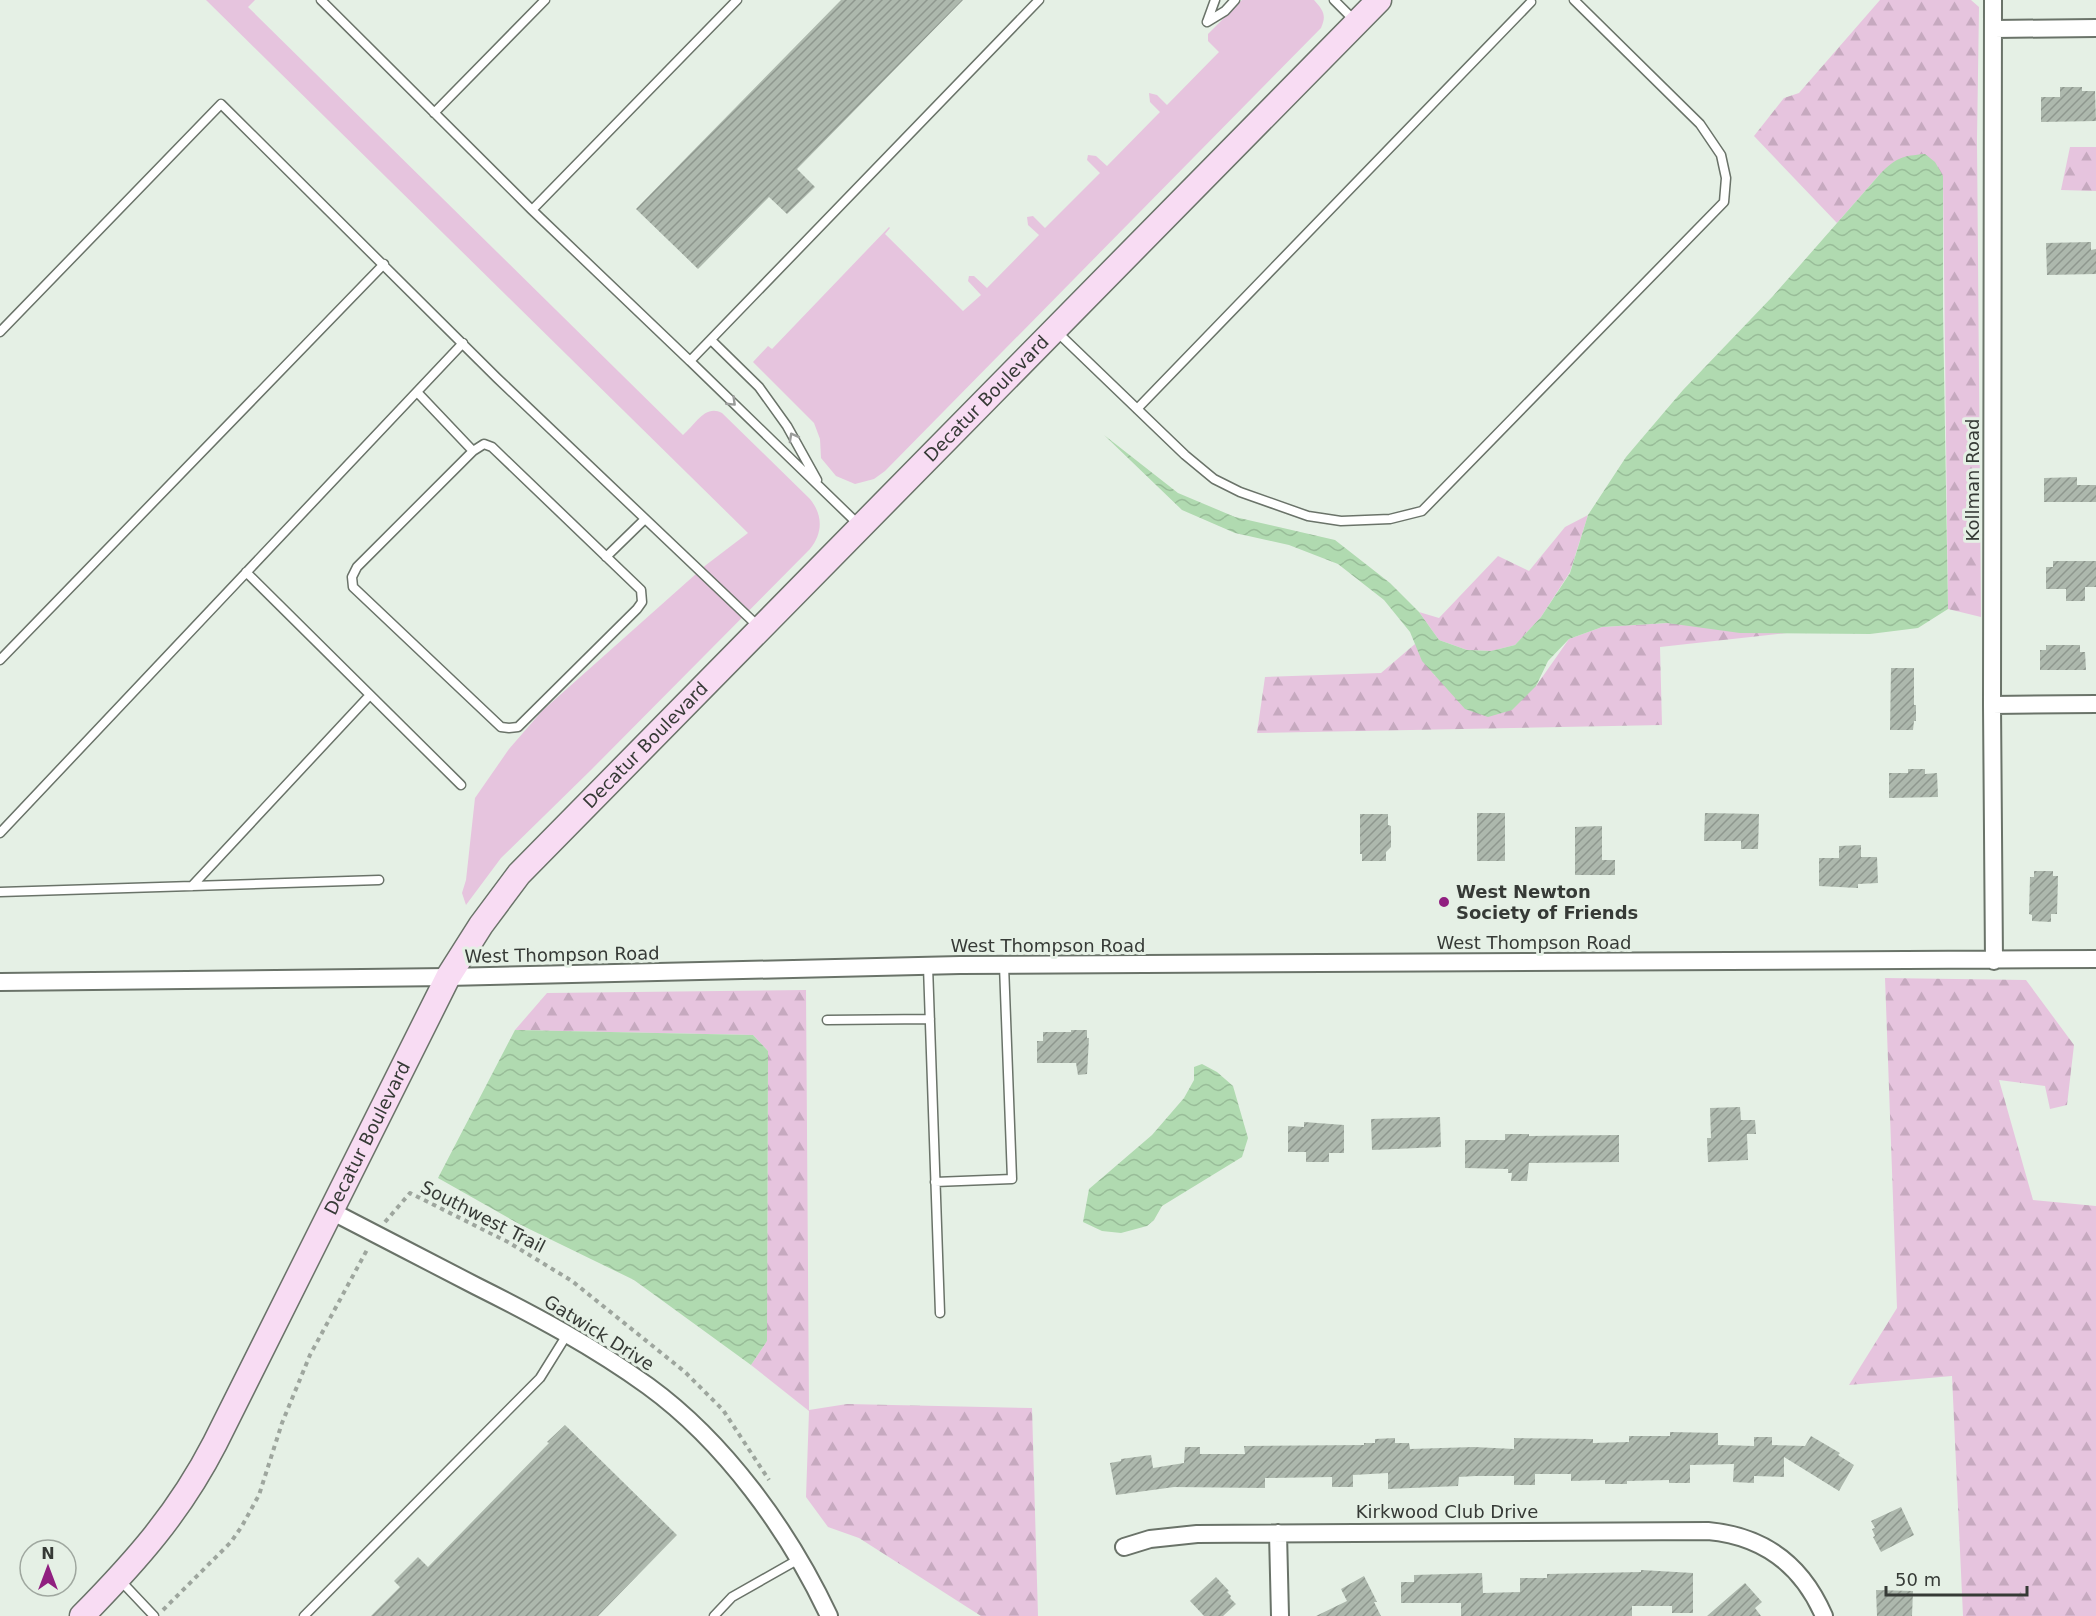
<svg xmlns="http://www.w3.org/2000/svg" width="2096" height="1616" font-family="'DejaVu Sans',sans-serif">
<defs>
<pattern id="forest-firs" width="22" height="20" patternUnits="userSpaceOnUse" patternTransform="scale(1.5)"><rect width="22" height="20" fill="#e6c4de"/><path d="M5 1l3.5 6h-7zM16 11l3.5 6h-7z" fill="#c6a9bf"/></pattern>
<pattern id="water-waves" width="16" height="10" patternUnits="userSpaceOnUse" patternTransform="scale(1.5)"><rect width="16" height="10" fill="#b0dab0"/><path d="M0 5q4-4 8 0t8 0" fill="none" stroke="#98bc98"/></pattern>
<pattern id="building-hatch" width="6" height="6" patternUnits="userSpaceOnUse" patternTransform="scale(1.5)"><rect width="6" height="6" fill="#adb8ad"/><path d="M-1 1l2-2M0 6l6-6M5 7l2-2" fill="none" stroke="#8e978e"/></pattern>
</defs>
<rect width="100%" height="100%" fill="#e5f0e5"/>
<path fill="#e6c4de" d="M206,0H255L248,7L683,435C695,425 705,404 722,413L810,499C823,515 823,533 810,549L591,770L501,858L466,905L462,893L466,880L475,798L509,749L542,711L706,565L748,533Z
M1242,0H1314C1323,10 1327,15 1321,28L885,471L874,479L855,484L836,476L821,458L820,439L814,423L753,362L768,346L772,349L889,227L890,228L885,234L963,311L981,295L968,281L969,276H974L987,288L1039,235L1028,225L1027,217L1033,216L1045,228L1100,173L1087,160L1088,155L1096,156L1107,166L1160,112L1150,102L1149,93L1157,95L1167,105L1219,52L1208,41V34Z"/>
<path fill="url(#forest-firs)" d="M1880,0H1971L1979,7L1977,140L1981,617L1948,609L1943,176L1880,174L1837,223L1754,136L1784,98L1799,93Z
M2070,147H2096V191L2061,190Z
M1588,515L1570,572L1541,617L1515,645L1491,651L1467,650L1439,640L1419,612L1439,618L1498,556L1529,571L1565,527Z
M1667,623L1787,633L1660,647L1662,725L1257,733L1265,677L1381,673L1415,644L1435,676L1536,686L1569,639L1602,627Z
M1885,978L2026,980L2074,1045L2067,1105L2050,1109L2045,1086L1999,1080L2033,1200L2096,1206V1616H1963L1952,1376L1849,1385L1897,1308Z
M806,990L809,1410L847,1404L1032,1408L1038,1616H981L859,1538L828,1527L806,1497L809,1411L751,1365L767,1341L768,1051L753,1035L515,1030L547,993Z"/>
<path fill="url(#water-waves)" d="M1925,154L1935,162L1943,176V311L1948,609L1918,628L1870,634L1740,633L1667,623L1602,627L1569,639L1548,661L1536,686L1512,710L1488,717L1465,709L1422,661L1410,632L1384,600L1338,564L1289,545L1235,533L1182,510L1104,435L1178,493L1235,517L1335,540L1390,583L1419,612L1439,640L1467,650L1491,651L1515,645L1541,617L1570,573L1588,515L1626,457L1683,390L1773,296L1880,174C1897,157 1902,156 1925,154Z
M515,1030L753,1035L768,1051L767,1341L751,1365L634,1280L521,1225L438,1178Z
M1202,1064L1217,1072L1233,1086L1248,1138L1242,1157L1162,1206L1154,1220L1147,1226L1121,1233L1102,1231L1083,1222L1089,1189L1152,1135L1184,1098L1194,1080V1067Z"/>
<path fill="url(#building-hatch)" d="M841,0H963L797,169L815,187L787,214L769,197L698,269L636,209Z
M2060,87H2082V91H2095L2096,121L2041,122V97H2060Z
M2091,242V250L2096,249V274L2047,275L2046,243Z
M2077,477V485H2096V502H2044V478Z
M2053,561H2096V587H2085V601H2066V589H2046V567H2053Z
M2046,645H2080V652H2085L2086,670H2040V650H2046Z
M1891,668H1914V705H1916V721H1914L1913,730H1890Z
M1908,769H1925V774L1937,773L1938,797L1889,798V773H1908Z
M1477,813H1505V861H1477Z
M1705,813L1759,814L1758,849H1741V841H1704Z
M1360,814H1388V825L1391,826V847L1386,852V861H1362V854H1360Z
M1602,826V860H1615V875H1575V827Z
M1861,845V857H1877L1878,883L1858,884V888L1819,886V858H1839V846Z
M2034,871H2053V876H2058L2057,914H2051V922L2032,921V915L2029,914L2030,877H2034Z
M1071,1030H1087V1038H1089L1087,1074L1078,1075L1076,1063H1037V1041H1043V1032H1071Z
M1740,1107L1741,1120H1755L1756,1134H1747L1748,1160L1708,1162L1707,1138H1711L1710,1108Z
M1440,1117L1441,1147L1372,1150L1371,1119Z
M1304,1122L1344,1125V1153H1329V1162H1306V1152H1288V1126L1304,1127Z
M1505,1134H1529V1136L1619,1135V1162L1529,1163L1527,1181H1511L1512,1173H1508V1169L1465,1168V1140H1505Z
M565,1425L677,1535L598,1616H371L400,1587L394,1581L418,1557L428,1567L549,1443L547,1442Z
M1670,1432L1718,1433V1445L1754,1446V1437H1772V1445L1805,1446L1811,1436L1840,1453L1838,1455L1854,1465L1839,1491L1784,1457V1477L1754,1476V1483L1733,1482L1734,1464L1690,1465V1483H1669V1480L1627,1481V1484H1605V1480L1571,1481V1474H1535V1485H1514V1476H1475L1459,1477L1458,1486L1388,1489V1473L1353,1475V1487H1332V1477L1265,1478V1488L1174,1487L1116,1495L1110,1463L1121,1461V1459L1151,1455L1153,1468L1184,1463L1185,1447H1200V1454H1245L1244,1446L1364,1445V1443H1375V1439L1395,1438V1443H1409L1410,1449L1474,1447L1514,1449V1438L1593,1439V1443L1629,1442V1436H1670Z
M1901,1507L1914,1535L1881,1552L1873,1537L1875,1536L1872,1529L1875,1528L1871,1521Z
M1641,1570L1693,1573V1613H1672V1606H1632V1616H1461V1603H1401V1582H1414V1575L1482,1573L1483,1593L1520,1592V1578H1547V1574L1641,1572Z
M1364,1576L1377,1602H1374L1381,1616H1316L1347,1601L1341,1589Z
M1216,1577L1229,1591L1227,1592L1231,1596L1230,1598L1236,1604L1223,1616H1204L1190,1601Z
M1745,1583L1762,1602L1755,1608L1761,1616H1707Z
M1876,1590L1913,1591L1912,1616H1877Z"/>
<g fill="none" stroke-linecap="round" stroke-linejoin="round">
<defs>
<path id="lane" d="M321,0L532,210L690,361L1039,0
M1334,0L1356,22
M1207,22L1225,11L1235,0
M1207,22L1215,0
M434,113L545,0
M532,210L737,0
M1055,330L1185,455L1214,479L1240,492L1308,516L1341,521L1390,519L1422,511L1724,202L1726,178L1721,155L1700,124L1574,0
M0,332L221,104L497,378L760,628
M711,340L759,387L787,426L817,480
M690,361L858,524
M417,392L473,451
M1137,409L1531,2
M484,444L492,447L641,590L642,602L637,609L518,727L509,728L501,727L353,587L352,577L357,567L473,451Z
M606,557L645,519
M246,572L461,785
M0,660L384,264
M0,833L463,343
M192,886L370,695
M0,892L379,880
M928,966L940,1313
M827,1020L930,1019
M935,1182L1012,1179L1004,965
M119,1579L154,1616
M304,1616L540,1378L568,1333
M714,1616L732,1597L799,1559"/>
<path id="street" d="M1993,0L1992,705L1994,961
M1994,29L2096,28
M1992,705L2096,704
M0,982L448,977L960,965L2096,959
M331,1211C379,1236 428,1261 476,1286C536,1316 594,1347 648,1386C725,1442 789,1531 829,1616
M1278,1533L1280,1616
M1124,1547L1150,1539L1197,1534L1708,1531C1764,1536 1802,1565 1824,1616"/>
<g id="secondary">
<path id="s1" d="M82,1616C136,1561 179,1513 215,1443L448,977L481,925L519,874L1379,0"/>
</g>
</defs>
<use href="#lane" stroke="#6a7369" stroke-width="11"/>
<use href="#street" stroke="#6a7369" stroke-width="20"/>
<use href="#secondary" stroke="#6a7369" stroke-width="27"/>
<path stroke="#9ea69e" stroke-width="4" stroke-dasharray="4.5 4.5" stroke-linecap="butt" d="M385,1222L410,1193L508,1242L572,1281L685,1372L723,1410L769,1480
M163,1610L231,1542L242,1526L259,1495L282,1423L310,1355L368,1248"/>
<use href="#lane" stroke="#fff" stroke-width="8"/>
<use href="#street" stroke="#fff" stroke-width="16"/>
<use href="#secondary" stroke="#f8dcf3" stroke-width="24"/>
</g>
<defs><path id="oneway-chevron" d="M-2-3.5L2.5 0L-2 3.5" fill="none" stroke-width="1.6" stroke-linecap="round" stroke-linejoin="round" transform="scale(1.5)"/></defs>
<g stroke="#9a9c9a">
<use href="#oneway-chevron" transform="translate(732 402) rotate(44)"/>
<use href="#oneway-chevron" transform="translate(793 437) rotate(-119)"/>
</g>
<circle fill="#901f80" stroke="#e5f0e5" stroke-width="2" cx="1444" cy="902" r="6"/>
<g text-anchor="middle" stroke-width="6" stroke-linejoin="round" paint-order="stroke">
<g font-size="18" fill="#363a36" stroke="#e5f0e5">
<text dy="6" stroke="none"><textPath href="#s1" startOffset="1532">Decatur Boulevard</textPath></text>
<text transform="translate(1973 480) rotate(-90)" y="6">Kollman Road</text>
<text dy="6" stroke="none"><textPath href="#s1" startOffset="1046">Decatur Boulevard</textPath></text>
<text x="1534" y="949">West Thompson Road</text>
<text x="1048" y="952">West Thompson Road</text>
<text transform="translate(562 955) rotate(-1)" y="6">West Thompson Road</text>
<text dy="6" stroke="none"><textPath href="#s1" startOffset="560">Decatur Boulevard</textPath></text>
<text transform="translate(483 1217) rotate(27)" y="6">Southwest Trail</text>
<text transform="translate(599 1333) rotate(32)" y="6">Gatwick Drive</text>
<text x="1447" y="1518">Kirkwood Club Drive</text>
</g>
<g font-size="18" font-weight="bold" fill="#363a36" stroke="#e5f0e5" text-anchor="start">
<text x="1456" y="898">West Newton<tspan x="1456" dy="21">Society of Friends</tspan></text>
</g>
</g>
<g transform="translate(48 1568)"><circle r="28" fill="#e5f0e5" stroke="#9fa79f" stroke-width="1.5"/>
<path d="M0-4.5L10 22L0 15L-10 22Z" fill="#901f80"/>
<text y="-9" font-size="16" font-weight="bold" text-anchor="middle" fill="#363a36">N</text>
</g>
<path d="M1886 1586v9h141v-9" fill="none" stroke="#363a36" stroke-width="3"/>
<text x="1895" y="1586" font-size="18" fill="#363a36" stroke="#e5f0e5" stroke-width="4.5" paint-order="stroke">50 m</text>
</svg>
